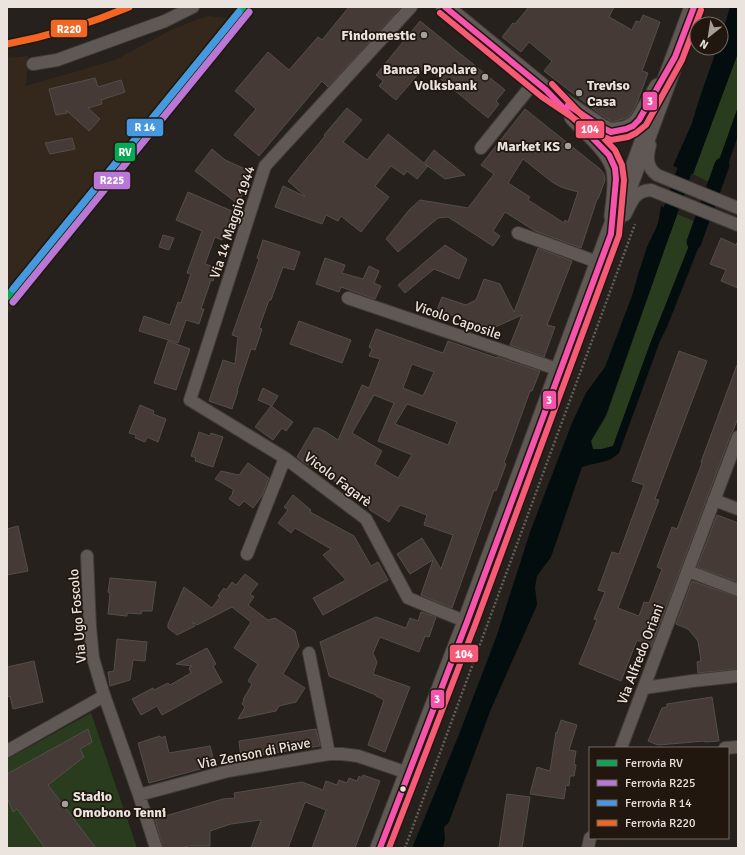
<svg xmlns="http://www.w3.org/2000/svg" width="745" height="855" font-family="Signika,sans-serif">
<rect width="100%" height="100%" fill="#26211c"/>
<path fill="#34271b" d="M208,16L245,20L121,172L7,315V58L28,56L27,77L25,86L115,60L171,30L193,21Z"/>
<path fill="#293c1e" d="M738,53V107L711,183L693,174Z
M677,214L698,223L650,344L613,446L602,449H592L591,441L606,417Z
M91,713L137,848H7V759Z"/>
<path fill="#030d0e" d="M730,7H738V53L693,174L673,166L692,123L698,103L717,48H721V38Z
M738,107V136L720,187L711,183Z
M661,206L677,214L606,415L591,441L593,449H602L613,446L650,344L698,223L707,226L667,327L660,341L619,453C608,464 595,462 582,467L551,557L537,576L535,587L537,605L491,709L449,822L444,827L445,839L443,848H412L458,737L497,635L530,532L572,423L586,393L605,367L632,296L638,275L647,247L658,224Z"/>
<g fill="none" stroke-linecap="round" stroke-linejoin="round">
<path stroke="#030d0e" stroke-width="15" d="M664,229L691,152
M694,242L722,165"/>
</g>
<path fill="#453a36" stroke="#534e4b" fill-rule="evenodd" d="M349,7H401L328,87L322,81L259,156L234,135L256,109L235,91L268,52L289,70L318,37L322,40Z
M529,7H614L609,17L632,30L636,21L640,22L643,15L660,22L642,71L648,73L637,103L631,114L627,118L612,122L606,118L596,111L544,71L552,61L529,42L521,52L502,37L513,23L515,24Z
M420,21L505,90L496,101L499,104L488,118L425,66L396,100L379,86L383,81L376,75Z
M95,78L98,87L121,80L125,92L101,100L102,104L88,108L100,119L89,131L66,110L67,113L56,115L49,89Z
M347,108L362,120L343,142L367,160L388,134L424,163L434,150L465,175L445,179L425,164L428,166L417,179L407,171L404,175L391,166L375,186L389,197L361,232L341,216L338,221L326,215L322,224L275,207L283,186L304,196H305L288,181L325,136L324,135Z
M525,109L600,169L604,174L605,179L604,183L598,199H597L581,248L535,231L505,212L493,231L500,236L493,246L448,217L438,218L398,252L386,239L409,210L420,200L468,208L494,174L481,165ZM523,159L552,182L561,187L578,192L568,222L565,220L564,223L528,200L530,197L508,183Z
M72,138L75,149L50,154L45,143Z
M212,149L225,160L252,172L238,204L195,171Z
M188,192L234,212L222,240L215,237L205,264L217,268L213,281L211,280L201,309H204L199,324L186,320L178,343L139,331L144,316L170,325L178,302L181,303L191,274L187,273L202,231L176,220Z
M163,235L174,238L169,250L159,247Z
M721,238L736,245L738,241V288L721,281L726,270L710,264Z
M263,240L300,252L294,270L283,267L271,300H269L259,328L262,329L255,350L251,349L237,391H238L232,409L209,401L223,360L235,364L238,337L232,335L259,259L257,258Z
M445,245L467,259L459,279L434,269L405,293L398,285Z
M538,248L572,261L547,325L555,327L544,357L510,345L522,315L491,329L437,310L442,297L466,305L476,300L484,279L500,284L514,312Z
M325,258L345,265L342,273L363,279L369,266L379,271L374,283L381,286L375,299L341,287L339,292L316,284Z
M299,321L351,340L342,363L290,344Z
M376,329L443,353L448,341L497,358V357L540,371L532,391H530L504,463L506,464L496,491L494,490L452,608L421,595L433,560L410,574L397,554L422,538L441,569L453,535L424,525L427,515L400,505L389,522L370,510L368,506L370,502L334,481L335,479L306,464L297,457L314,428H318L326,432L338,440L362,385L369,388L380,359L369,356L372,349L369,347ZM412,364L434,372L423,396L403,388ZM374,395L394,403L378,441L412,455L398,478L375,464L382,451L352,433ZM407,404L457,422L448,445L395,424Z
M168,341L190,349L176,390L154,383Z
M679,351L707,361L655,499L659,500L618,608L639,616L644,602L649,603L662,569L657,567L672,527L677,529L702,463L701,462L737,365L738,366V418L733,431L731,434L652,645L651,647L637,640L621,681L579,664L597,620L594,619L605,592L598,590L612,552L619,554L644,485L632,481Z
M263,388L278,396L272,406L258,400Z
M140,405L154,411L153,414L166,419L158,442L147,437L145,442L135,438L136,435L129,433Z
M271,406L293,422L286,431L282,428L273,440L255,427Z
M199,432L210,436L211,433L223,437L213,467L195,461L196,458L191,456Z
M248,463L269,478L262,496L253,508L244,501L239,506L229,499L233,493L232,492L234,490L215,479L221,471L239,475Z
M293,495L311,510L310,512L354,536L371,566L378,562L388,580L323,615L313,598L346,580L323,555L331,549L295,528L291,533L278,523L288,510L284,507Z
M717,515L738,523V582L697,567Z
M18,526L28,571L7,575V529Z
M245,574L258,584L250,594L254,597L248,605L268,620L275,618L295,631L299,646L283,674L305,688L296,702L279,706L276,711L238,719L245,707L242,704L244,700H243L252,684L248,681L258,664L234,648L251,622L232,607L197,625L192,622L195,626L177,635L168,628V624L184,587L212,608L220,597L218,596L224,588L226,590L232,582L236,585Z
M110,578L156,582L152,611H142L141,614L127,613V616L108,614L110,593L108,592Z
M692,581L738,597V669L698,673L697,662L701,661L698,641L688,629L676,624Z
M421,612L436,617L429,637L425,636L419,652L380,637L373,653L377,662L373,674L410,687L385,752L368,745L384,700L376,696V695L329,676L320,642L376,617L406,628L410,618L418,621Z
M117,639L147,642L145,661L133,660L130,680L110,686L108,672L114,671Z
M207,648L216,664L213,666L222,682L162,715L157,706L141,715L132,699L153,688L154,690L168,683L170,685L191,673L189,668L192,666L176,664Z
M34,661L43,702L13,709L10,696L7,697V667Z
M712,697L719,741L705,742V741L658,745L648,741L662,708L667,707V704Z
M561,720L577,725L569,750L576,751L574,764L576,765L574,776H570L569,786L566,785L564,799L530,794L537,767L550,771L556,732L557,733Z
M88,729L92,742L80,749L84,757L48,785L96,848H45L17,809L13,812L7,797V774Z
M316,729L320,746L241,758L239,741Z
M160,736L161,738L165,736L169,753L210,746L215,765L149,783L138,743Z
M363,775L380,781L355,848H312L326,810L305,802L288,848H251L261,820L231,824L210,831V846H188L182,848H163L155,819L223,799L235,798L234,793L302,782L323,790L326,781L337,785L339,780L347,783L349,778L357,781L359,776L362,778Z
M507,794L530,797L522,848H499Z"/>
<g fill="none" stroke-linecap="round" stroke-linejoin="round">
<defs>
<path id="street" d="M411,7L265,166L190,400L285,458L366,519L408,598L467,622
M33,64L57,60L165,21L193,7
M650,145C647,156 646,167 657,175L738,208
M481,148L535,81
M625,215C632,202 634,191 651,190L738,225
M518,233L600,263
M348,298L560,370
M714,500L738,509
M247,554L285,458
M87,556L90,627L93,658L103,692L139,795L156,848
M688,571L738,590
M309,653L329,754
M644,688L692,681L738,676
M621,748L738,437
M725,748L738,747
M7,751L104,696
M139,795L228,771L329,754H342L358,756L408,773
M588,848L590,838"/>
<path id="secondary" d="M445,7L546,90L601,127L611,132L626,129L633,126L639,120L658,87
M573,117C586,131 609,150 614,167C619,181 614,203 613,217"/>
<path id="primary" d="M380,848L467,622L694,7"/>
</defs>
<use href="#street" stroke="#413c38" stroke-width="14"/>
<use href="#secondary" stroke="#413c38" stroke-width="19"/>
<use href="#primary" stroke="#413c38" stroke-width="21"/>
<path stroke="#645e5c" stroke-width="2.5" stroke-dasharray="2 2" stroke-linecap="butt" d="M405,848L635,224"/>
<use href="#street" stroke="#5f5855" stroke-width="12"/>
<use href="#secondary" stroke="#625957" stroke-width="17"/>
<use href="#primary" stroke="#605854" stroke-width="19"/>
<defs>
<path id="bus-1" d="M568,105L601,127L611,132L626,129L633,126L639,120L675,57L694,7
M380,848L467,622L611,234L616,179L615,168L609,155L546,90L445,7"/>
<path id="bus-2" d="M440,13L542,97L597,134L611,140L628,137L636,133L646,125L682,60L701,10
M389,848L475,625L619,235L624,180L622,165L615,150L552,84"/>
</defs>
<use href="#bus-1" stroke="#21170f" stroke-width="9"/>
<use href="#bus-2" stroke="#21170f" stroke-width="9"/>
<use href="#bus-1" stroke="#f653ac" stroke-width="6"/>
<use href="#bus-2" stroke="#f75a77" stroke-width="6"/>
<defs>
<path id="rail-1" d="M7,297L243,7"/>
<path id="rail-2" d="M13,302L249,12"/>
<path id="rail-3" d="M13,289L239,12"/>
<path id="rail-4" d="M7,44C49,36 89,24 129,7"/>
</defs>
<use href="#rail-1" stroke="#21170f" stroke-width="10"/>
<use href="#rail-2" stroke="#21170f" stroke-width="10"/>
<use href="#rail-3" stroke="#21170f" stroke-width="10"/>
<use href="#rail-4" stroke="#21170f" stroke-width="10"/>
<use href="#rail-1" stroke="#06aa56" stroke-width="7"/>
<use href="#rail-2" stroke="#ba77d6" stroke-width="7"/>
<use href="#rail-3" stroke="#4699e1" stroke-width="7"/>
<use href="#rail-4" stroke="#f26522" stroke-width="7"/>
</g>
<g fill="#a59f9a" stroke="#21170f" stroke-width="1.5">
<circle cx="424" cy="35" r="4"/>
<circle cx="485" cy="77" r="4"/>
<circle cx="579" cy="93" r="4"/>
<circle cx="568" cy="146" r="4"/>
<circle cx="65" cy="804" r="4"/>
</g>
<circle fill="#eae3de" stroke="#21170f" stroke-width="1.5" cx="403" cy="789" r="3.5"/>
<g text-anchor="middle" stroke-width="3.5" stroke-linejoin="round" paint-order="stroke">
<g font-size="14" font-weight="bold" fill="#eae3de" stroke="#21170f" text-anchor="end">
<text x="416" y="40">Findomestic</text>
<text x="477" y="74">Banca Popolare<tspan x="477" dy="16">Volksbank</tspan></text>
<text x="587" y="90" text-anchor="start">Treviso<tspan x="587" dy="16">Casa</tspan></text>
<text x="560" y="151">Market KS</text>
<text x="73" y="801" text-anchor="start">Stadio<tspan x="73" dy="16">Omobono Tenni</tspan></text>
</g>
<g font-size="14" fill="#eae3de" stroke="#21170f">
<text transform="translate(232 222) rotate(-72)" y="5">Via 14 Maggio 1944</text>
<text transform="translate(458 320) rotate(19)" y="5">Vicolo Caposile</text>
<text transform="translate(338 479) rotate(37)" y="5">Vicolo Fagarè</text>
<text transform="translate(77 616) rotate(-95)" y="5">Via Ugo Foscolo</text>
<text transform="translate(640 654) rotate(-69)" y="5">Via Alfredo Oriani</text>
<text transform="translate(254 753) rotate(-11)" y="5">Via Zenson di Piave</text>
</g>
</g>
<g stroke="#21170f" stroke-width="1.5">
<rect x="50" y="19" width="38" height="19" rx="4" fill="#f26522"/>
<rect x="642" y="91" width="16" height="20" rx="4" fill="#f653ac"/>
<rect x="126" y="118" width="38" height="19" rx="4" fill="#4699e1"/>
<rect x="575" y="120" width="30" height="19" rx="4" fill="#f75a77"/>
<rect x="114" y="142" width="22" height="20" rx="4" fill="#06aa56"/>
<rect x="93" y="171" width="38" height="19" rx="4" fill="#ba77d6"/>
<rect x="542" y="390" width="15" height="20" rx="4" fill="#f653ac"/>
<rect x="449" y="644" width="30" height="19" rx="4" fill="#f75a77"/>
<rect x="430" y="689" width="15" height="20" rx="4" fill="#f653ac"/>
</g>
<g font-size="11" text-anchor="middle" font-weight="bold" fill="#fff">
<text x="69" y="33">R220</text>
<text x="650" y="105">3</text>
<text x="145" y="131">R 14</text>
<text x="590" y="133">104</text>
<text x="125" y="156">RV</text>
<text x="112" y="184">R225</text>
<text x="549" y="404">3</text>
<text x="464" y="658">104</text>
<text x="437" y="703">3</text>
</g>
<rect width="745" height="855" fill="none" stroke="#eae3de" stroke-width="16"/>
<rect x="589" y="747" width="140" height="92" fill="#21170f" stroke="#716962"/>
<rect x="597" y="760" width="20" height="6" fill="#06aa56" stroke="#716962"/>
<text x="625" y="767" font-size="12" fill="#eae3de">Ferrovia RV</text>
<rect x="597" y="780" width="20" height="6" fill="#ba77d6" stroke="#716962"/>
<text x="625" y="787" font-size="12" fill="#eae3de">Ferrovia R225</text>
<rect x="597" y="800" width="20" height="6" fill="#4699e1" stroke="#716962"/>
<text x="625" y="807" font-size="12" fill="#eae3de">Ferrovia R 14</text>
<rect x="597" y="820" width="20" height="6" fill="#f26522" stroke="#716962"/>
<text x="625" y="827" font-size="12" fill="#eae3de">Ferrovia R220</text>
<g transform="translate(709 36) rotate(210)"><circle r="19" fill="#21170f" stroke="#716962"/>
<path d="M0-3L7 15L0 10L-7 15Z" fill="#a59f9a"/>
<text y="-6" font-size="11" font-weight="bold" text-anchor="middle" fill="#eae3de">N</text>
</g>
</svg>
